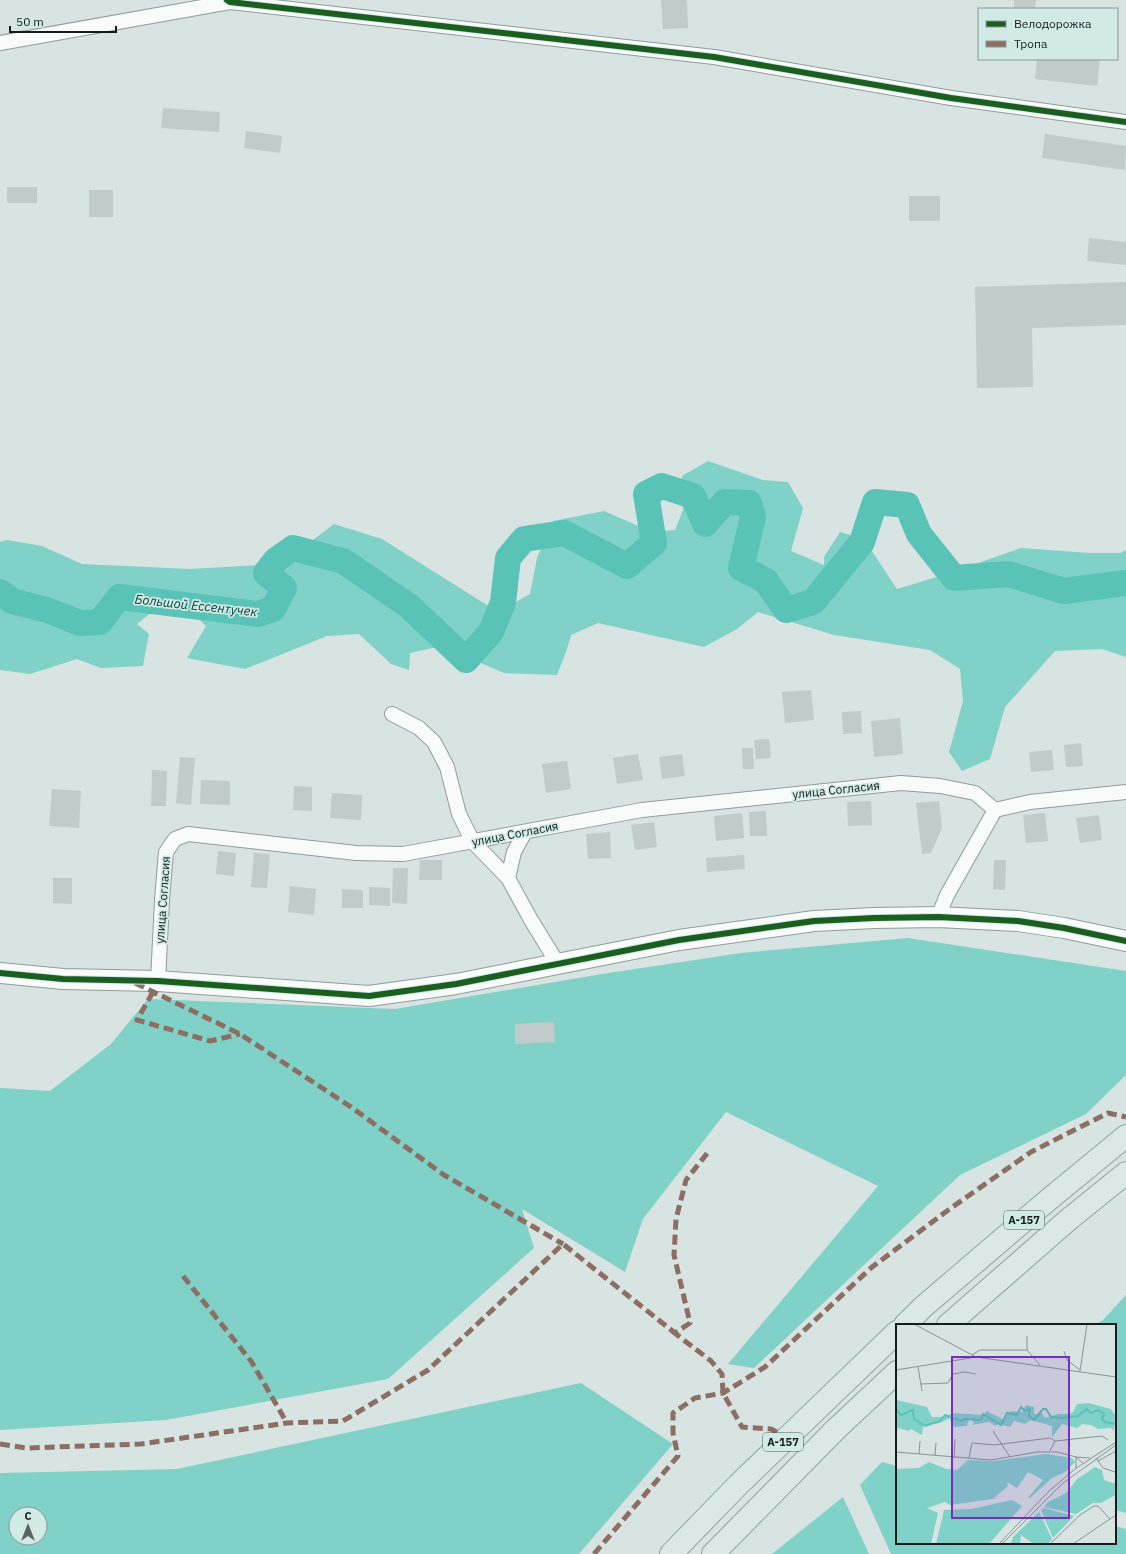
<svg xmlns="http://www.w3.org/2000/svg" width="1126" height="1554" font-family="'IBM Plex Sans',sans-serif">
<rect width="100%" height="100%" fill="#d7e4e2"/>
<path fill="#80d1c8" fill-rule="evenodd" d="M708,461L763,480L788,482L803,508L791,551L824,565V557L840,532L864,539L897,589L953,572L1021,548L1090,553H1120L1126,550V657L1102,649L1055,651L1005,707L990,759L962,771L949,752L963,701L960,669L930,650L834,635L758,612L737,629L704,647L598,623L571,635L566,652L557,675L504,673L442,646L410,653L409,670L391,664L359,634L327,636L245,669L187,658L206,626L191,611L163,603L137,624L149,634L143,666L101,668L77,659L30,674L0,670V542L7,540L42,546L82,564L190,569L295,563L305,546L334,524L382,539L498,612L530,594L537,558L553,521L604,511L652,532L675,530L683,510L682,476Z
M908,938L1126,971V1075L1086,1114L960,1175L754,1368L728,1364L878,1186L726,1112L643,1219L625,1272L522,1209L534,1248L388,1379L166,1420L0,1430V1088L50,1091L111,1044L148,999L395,1009L602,974L741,953Z
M1126,1295V1513L1115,1510V1325H1095L1103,1320Z
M581,1383L673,1444L579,1554H0V1473L177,1469ZM16,1514H40V1538H16Z
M882,1462L897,1466V1543H1115V1526L1126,1529V1554H891L860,1485Z
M843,1497L869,1554H772Z"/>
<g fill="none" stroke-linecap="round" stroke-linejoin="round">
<path stroke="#5ac3b8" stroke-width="26" d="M0,592L12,601L47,610L80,623L100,622L119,597L258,614L273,609L284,588L266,573L276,560L293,548L343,561L409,606L466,660L491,632L503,602L508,558L524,539L564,533L627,566L654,543L646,494L662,486L693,496L705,524L725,502L749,503L753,517L741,568L766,581L786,610L813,602L862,542L875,502L907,505L919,534L954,578L1008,574L1064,591L1126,583"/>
</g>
<path fill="#c1cbca" d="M661,0H687L688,28L663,29Z
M1014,0H1036L1035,9H1014Z
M1037,59H1100L1097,86L1035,79Z
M163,108L220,112L219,132L161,128Z
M246,131L282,136L280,153L244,148Z
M1045,134L1126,146L1125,170L1042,158Z
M7,187H37V203H7Z
M89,190H113V217H89Z
M909,196H940V221H909Z
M1089,238L1126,242V265L1087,261Z
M1126,282V325L1032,328L1033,387L977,388L975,287Z
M811,690L814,720L785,723L782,692Z
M861,711L862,733L843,734L842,712Z
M900,718L903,754L874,757L871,721Z
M769,739L771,758L756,759L754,740Z
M1081,743L1083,766L1066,767L1064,745Z
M742,748H753L754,769H743Z
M1052,750L1054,770L1031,772L1029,752Z
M638,754L643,780L617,784L613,758Z
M682,754L685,776L662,779L659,757Z
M180,757L195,758L191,805L176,803Z
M567,761L571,789L546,793L542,764Z
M152,770L167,771L166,806H151Z
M201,780L230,781V805L200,804Z
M294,786L312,787V811L293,810Z
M52,789L81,791L79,828L49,826Z
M332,793L362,795L361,820L330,818Z
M871,801L872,825L848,826L847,802Z
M939,801L942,828L931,853L922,854L916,803Z
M766,811L767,836H750L749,812Z
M742,813L744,838L716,841L714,816Z
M1045,813L1048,841L1026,843L1023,815Z
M1099,815L1102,840L1080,843L1076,818Z
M654,822L657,847L635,850L631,825Z
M610,832L611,858L588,859L586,834Z
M218,851L236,853L234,876L216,874Z
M254,853L270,854L267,888L251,887Z
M744,855L745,869L707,872L706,858Z
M420,860H442V880H419Z
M994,860H1006L1005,890L993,889Z
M393,868H408L407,904L392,903Z
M53,878H72V904L53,903Z
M290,886L316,889L314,915L288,912Z
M369,887L390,888V906L369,905Z
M342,889L363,890V908H342Z
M554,1022L555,1042L515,1044V1024Z"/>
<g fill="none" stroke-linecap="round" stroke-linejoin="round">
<defs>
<path id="street" d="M227,0L230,2L714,57L951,98L1126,122
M0,43L230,2
M392,714L419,728L434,742L447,767L459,814L473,842L508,878L531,920L558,964
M995,810L1030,802L1126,792
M508,878L514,852L525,832
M158,981L162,900L166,852L175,839L188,834L356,853L403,854L642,810L901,783L940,786L975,793L995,810L947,895L938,917"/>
<path id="secondary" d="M0,973L63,979L158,981L369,996L456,984L679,940L814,921L874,918L938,917L1018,921L1064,928L1126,941"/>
<path id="primary" d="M905,1325L923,1307L1047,1201L1126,1136
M948,1325L1068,1220L1126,1173
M671,1554L739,1484L897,1332
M713,1554L835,1430L897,1372"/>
</defs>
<use href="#street" stroke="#929b9a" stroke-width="16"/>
<use href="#secondary" stroke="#929b9a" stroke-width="22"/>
<use href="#primary" stroke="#89a6a2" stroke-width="24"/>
<use href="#street" stroke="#f9fbfb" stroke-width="14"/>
<use href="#secondary" stroke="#f9fbfb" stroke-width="20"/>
<use href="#primary" stroke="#dae8e6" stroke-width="22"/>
<path stroke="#8d6e63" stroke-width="5" stroke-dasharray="10 5" stroke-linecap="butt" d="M135,983L240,1034L351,1107L444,1175L563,1244
M153,992L137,1020L210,1041L240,1034
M183,1276L251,1361L287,1423
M672,1331L711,1361L722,1374L723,1393L742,1427L771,1429L787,1438
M0,1444L27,1448L141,1444L287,1423L343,1421L428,1370L563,1244L675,1333L690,1323L674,1255L676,1219L686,1180L709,1151
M594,1554L678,1456L673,1433V1413L695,1398L723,1393L765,1367L872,1267L951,1208L1031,1152L1108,1113L1126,1117"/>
<defs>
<path id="cycleway" d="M227,0L230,2L714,57L951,98L1126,122
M0,973L63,979L158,981L369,996L456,984L679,940L814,921L874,918L938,917L1018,921L1064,928L1126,941"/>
</defs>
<use href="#cycleway" stroke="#d1eae6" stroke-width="8"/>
<use href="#cycleway" stroke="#1b5e20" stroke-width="6"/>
</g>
<g text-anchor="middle" stroke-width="3.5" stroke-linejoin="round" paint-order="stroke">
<g fill="#d1eae6" stroke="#4d5a59" stroke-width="1">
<rect x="1004" y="1211" width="40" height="18" rx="3"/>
<rect x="763" y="1433" width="40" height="18" rx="3"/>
</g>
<g font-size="11" font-weight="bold" fill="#141d1c">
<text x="1024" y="1224">А-157</text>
<text x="783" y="1446">А-157</text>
</g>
<g font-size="12" fill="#141d1c" stroke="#d1eae6">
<text transform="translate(836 790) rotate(-6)" y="4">улица Согласия</text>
<text transform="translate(515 834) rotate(-11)" y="4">улица Согласия</text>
<text transform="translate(163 900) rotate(-86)" y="4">улица Согласия</text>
</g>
<g font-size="13" font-style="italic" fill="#05433d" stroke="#d1eae6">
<text transform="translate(196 605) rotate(6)" y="5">Большой Ессентучек</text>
</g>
</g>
<g transform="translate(896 1324)">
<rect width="220" height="220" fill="#d7e4e2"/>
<path d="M0,76L31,83L36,93H48L57,89L87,91L91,87L108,96L114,87L126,88L130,81L138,83V90L146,89L149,94L162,90H172L177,88L181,80L193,79L215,85L219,91L218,107L215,104L202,105L195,101L186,100L181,104L166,100L156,113V102L135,96L129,100L118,97L114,103L102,100L99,102L93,98L76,101L78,98L73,95L71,102L59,103L56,102L54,94L44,99L27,102L26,111L15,105L12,107L2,104L0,107ZM150,130L176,134L179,138L169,148L156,154L134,174H132L147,156L132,148L121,164L111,158L112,162L97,175L54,181L49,178L31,184L42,189L35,220H0V145L23,144L33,138L50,145L61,146L72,136L97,137ZM199,143L206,146L208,156L220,160L219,171L205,179H197L180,190L148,183L152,178L170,169L181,155ZM116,176L126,182L93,220H40L48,186L75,185ZM148,184L174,191L178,192L157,214L145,186ZM143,188L156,215L152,220H138L125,211L124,220H115L117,213Z" fill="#80d1c8"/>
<path fill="none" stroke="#5ac3b8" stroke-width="2" d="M0,85L5,91L17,86L18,95L29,102L44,97L49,91L65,97L69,95L85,96L87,90L105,101L111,89L121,91L125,83L129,87L134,85L133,92L138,96L147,85H150L155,93L166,94L182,92L191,85L194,89L202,86L208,90L206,95L209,98L220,100"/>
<path fill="none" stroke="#899493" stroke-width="1" d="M18,0L80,33L220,53M131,12V26L144,41M168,27L171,36L184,46M76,31L84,26H131M22,43L26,67M0,46L80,33M184,47L191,0M25,60L52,59L57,50L68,48L80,50M97,107L114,133M159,117L206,112L212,116M0,128L95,136L141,128H162L180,133L188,140M23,130L24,117M39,131L40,119M58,134L59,115M73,134L76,119L98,121L154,114L159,117L154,127M200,134L207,144L219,148L220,145M202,137L220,127M180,144V133L194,134M103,220L152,168L179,145L220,118M106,220L167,159L220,121M154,220L184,191L198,182H202L214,195M177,220L220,191"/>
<path fill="#7b2cbf" fill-opacity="0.15" stroke="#7b2cbf" stroke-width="2" d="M56,33H173V194H56Z"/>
<rect width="220" height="220" fill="none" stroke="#141d1c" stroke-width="2"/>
</g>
<rect x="978" y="8" width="140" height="52" fill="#d1eae6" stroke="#859895"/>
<rect x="986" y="21" width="20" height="6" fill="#1b5e20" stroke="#859895"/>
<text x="1014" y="28" font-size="12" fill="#141d1c">Велодорожка</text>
<rect x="986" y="41" width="20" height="6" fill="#8d6e63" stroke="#859895"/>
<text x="1014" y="48" font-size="12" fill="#141d1c">Тропа</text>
<g transform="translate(28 1526)"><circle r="19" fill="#d1eae6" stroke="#859895"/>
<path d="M0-3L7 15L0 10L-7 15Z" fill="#586361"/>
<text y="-6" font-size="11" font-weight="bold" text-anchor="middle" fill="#141d1c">С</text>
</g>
<path d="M10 26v6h106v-6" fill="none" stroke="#141d1c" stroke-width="2"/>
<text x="16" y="26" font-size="12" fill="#141d1c" stroke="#d1eae6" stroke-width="3" paint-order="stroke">50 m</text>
</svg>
